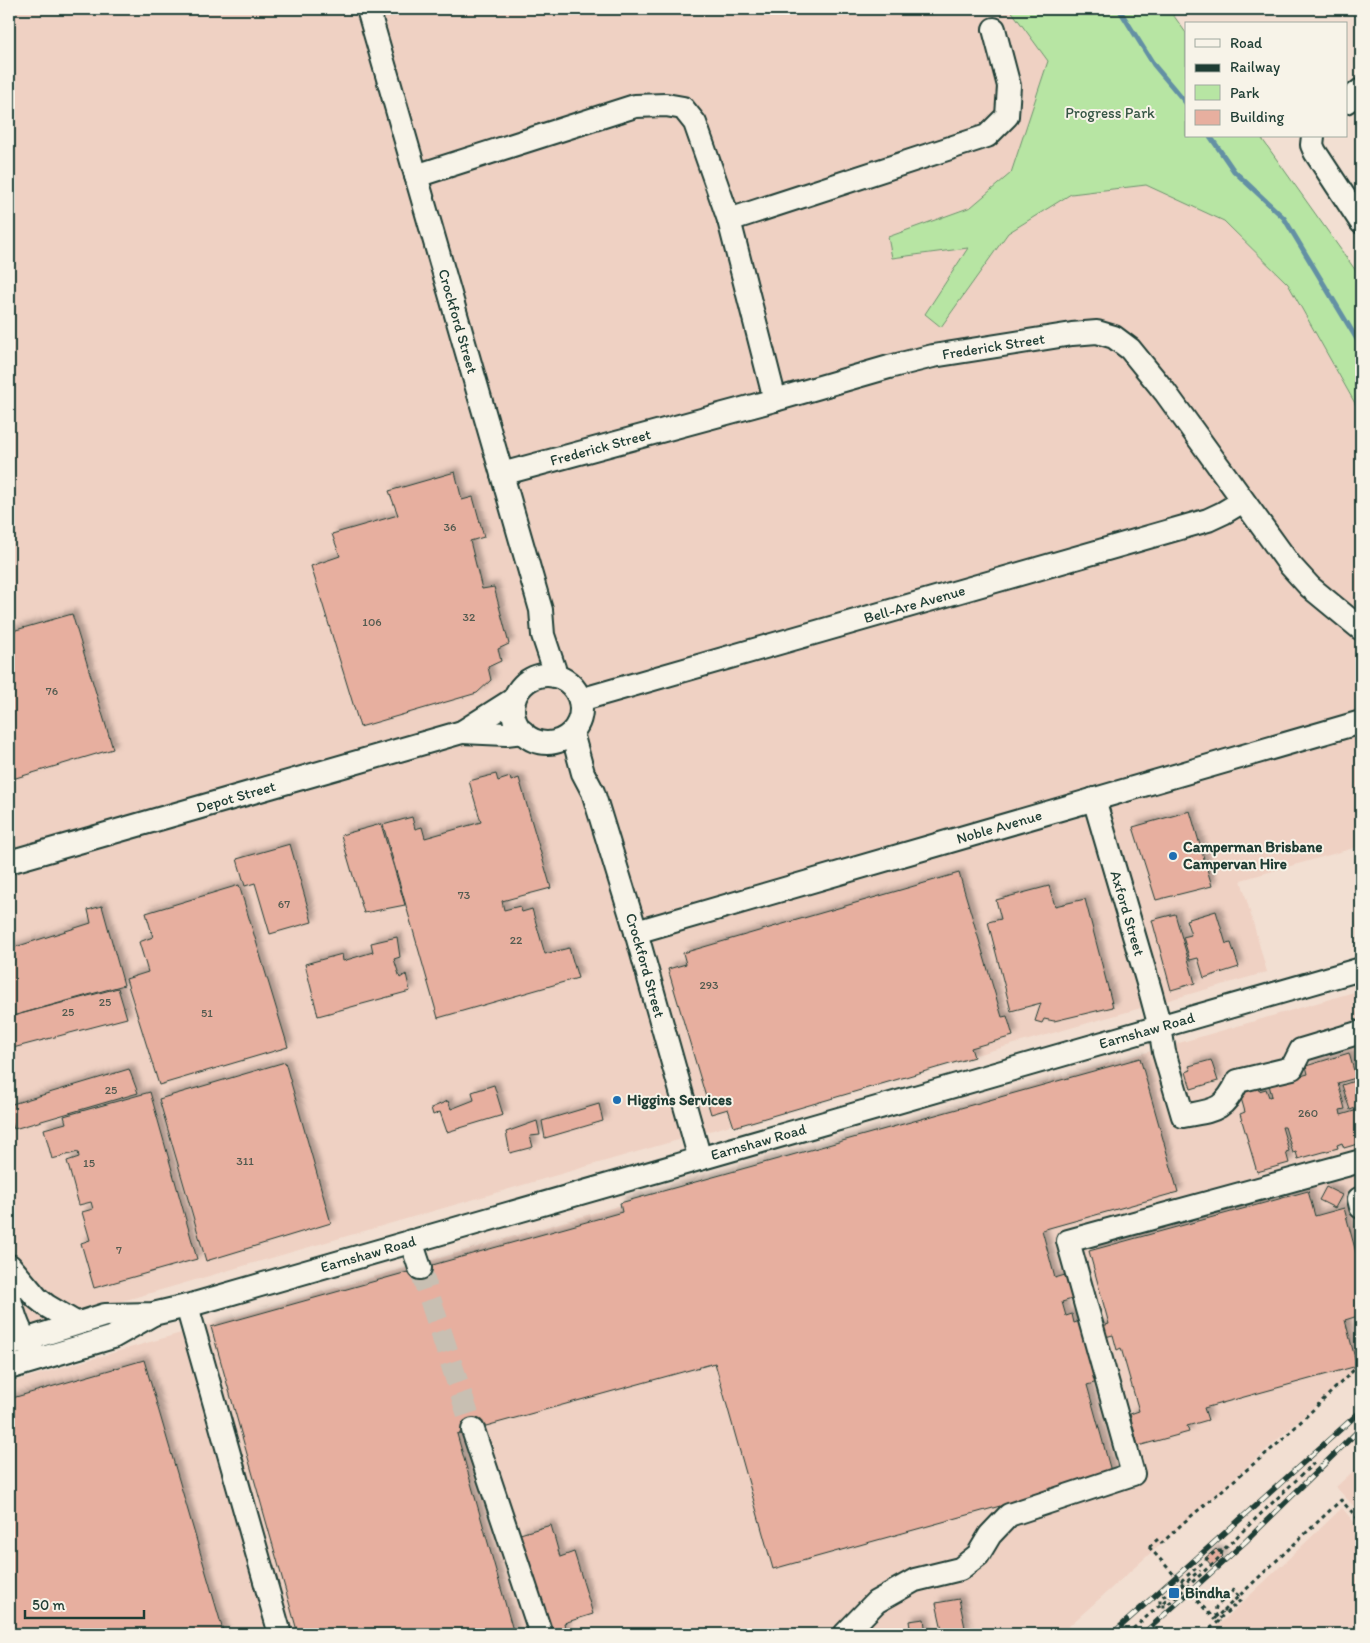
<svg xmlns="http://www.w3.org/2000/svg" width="1370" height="1643" font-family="Itim,sans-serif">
<defs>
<filter id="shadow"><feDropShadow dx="4.5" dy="-4.5" stdDeviation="2.5" flood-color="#0004"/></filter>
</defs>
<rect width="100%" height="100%" fill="#f2dfd2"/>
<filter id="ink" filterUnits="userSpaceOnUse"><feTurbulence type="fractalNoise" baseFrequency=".02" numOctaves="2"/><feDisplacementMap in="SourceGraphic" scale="10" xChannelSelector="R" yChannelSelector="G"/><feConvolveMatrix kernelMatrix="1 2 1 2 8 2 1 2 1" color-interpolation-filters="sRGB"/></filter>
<g filter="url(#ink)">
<path fill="#efd1c3" d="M9,9H1010L1048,61L1011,173L971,207L888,237L893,258L969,248L925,314L941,327L1008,233L1071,194L1146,185L1224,221L1288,284L1361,414V846L1241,880L1267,972L664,1144L9,1334Z
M1361,990V1365L1060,1634H9V1383Z
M1361,1464V1514L1336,1487Z
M1342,1508L1361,1530V1634H1209Z"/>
<path fill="#b7e5a3" stroke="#6b916c" d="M1010,9H1169L1186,33V136H1260L1361,278V414L1288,284L1224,221L1146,185L1071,194L1008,233L941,327L925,314L968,248L892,258L888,237L971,207L1011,173L1048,61Z"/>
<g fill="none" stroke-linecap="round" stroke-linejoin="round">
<path stroke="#6390a4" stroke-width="5" d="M1119,9L1154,65L1186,103
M1210,136L1234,171L1284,218L1361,346"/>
</g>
<path fill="#e7af9f" stroke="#1f3d34" filter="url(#shadow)" d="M455,472L462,500L473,497L484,537L470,541L482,589L494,587L509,644L498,649L501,661L488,667L491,680L477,693L360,727L311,566L340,556L332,534L398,515L389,491Z
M72,614L113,749L9,780V632Z
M496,774L498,781L510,777L511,781L519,778L551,888L502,901L504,910L520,906L522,912L532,909L545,954L569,948L578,978L438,1018L383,825L412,817L415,829L422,827L425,838L481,822L469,781Z
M1190,811L1212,886L1156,900L1133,827Z
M381,824L405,905L364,913L341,835Z
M290,844L312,922L270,934L255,883L245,886L237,859Z
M959,873L1002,1017L1007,1016L1013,1036L971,1048L974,1057L734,1127L728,1109L711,1114L668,969L686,964L683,953Z
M239,885L288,1047L159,1085L126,979L148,972L139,942L153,937L146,913Z
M1049,886L1055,906L1085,899L1113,1007L1054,1021L1044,1019L1042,1023L1035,1021L1041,1003L1011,1011L988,922L1001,919L996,900Z
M102,906L124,985L9,1017V949L91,923L88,910Z
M1216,911L1226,944L1231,943L1239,967L1204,978L1198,958L1190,960L1183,937L1191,935L1186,920Z
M1175,914L1195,983L1171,990L1152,920Z
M397,937L400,957L394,959L400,978L406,974L410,991L318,1016L305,964L342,954L343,961L373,952L371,943Z
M118,988L127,1018L9,1049V1017Z
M1349,1053L1356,1078L1338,1083L1345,1109L1340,1110L1341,1115L1361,1109V1143L1344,1148L1342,1143L1337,1145L1338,1148L1298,1159L1296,1152L1293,1153L1285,1127H1282L1289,1151L1286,1152L1289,1163L1257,1172L1240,1114L1245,1112L1239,1091L1258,1086L1259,1091L1266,1089L1269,1097L1272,1096L1269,1085L1308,1074L1306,1066Z
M1140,1058L1178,1192L1042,1230L1055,1278L1065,1275L1072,1299L1062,1302L1066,1316L1072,1314L1074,1323L1083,1320L1101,1381L1087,1385L1112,1475L773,1569L715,1363L457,1434L514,1634H298L211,1327L622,1212L620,1203Z
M1211,1060L1218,1081L1191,1089L1186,1072L1191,1070L1189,1066Z
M285,1062L331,1223L206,1261L159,1099Z
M129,1069L138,1093L14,1129L9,1114V1105Z
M1361,1079V1106L1350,1110L1342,1085Z
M494,1085L503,1115L447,1132L440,1112L433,1115L431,1108L448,1101L451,1109L474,1100L472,1092Z
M150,1092L197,1259L94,1288L81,1243L90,1240L82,1212L93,1209L91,1202L79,1205L67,1161L79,1157L78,1152L52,1159L44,1129L66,1123L64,1116Z
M599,1104L603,1121L545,1138L542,1121Z
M537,1121L540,1135L530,1136L533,1147L510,1153L506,1132Z
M1326,1187L1342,1195L1335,1208L1319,1200Z
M1308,1191L1315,1216L1344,1208L1361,1271V1315L1345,1320L1357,1366L1204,1408L1208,1420L1187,1426L1189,1432L1138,1446L1130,1414L1139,1411L1121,1348L1117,1350L1113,1335L1089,1341L1086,1331L1109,1324L1089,1251Z
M144,1360L224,1634H9V1399Z
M551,1525L560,1557L574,1552L593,1614L564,1623L566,1632L560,1634H550L520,1534Z
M1216,1549L1223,1556L1212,1566L1205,1558Z
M959,1599L966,1632L943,1634L936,1603Z
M924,1619L926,1634H911L909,1621Z"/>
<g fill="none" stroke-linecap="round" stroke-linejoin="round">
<path stroke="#c8bfb2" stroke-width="22" stroke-dasharray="22 11" stroke-linecap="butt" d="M420,1268L473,1430"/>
<defs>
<g id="minor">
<path id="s1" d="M368,9L541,610L543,635L554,668L555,676"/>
<path d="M1346,102L1361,90"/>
<path d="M1313,136L1312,145L1315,152L1361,222"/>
<path d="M416,176L635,106L666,105L683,108L695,123L729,220L775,400"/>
<path d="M729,220L987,136L1007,116L1009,86L994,29"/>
<path id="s2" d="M502,474L775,400L889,367L933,356L1072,334L1097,332L1114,337L1130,349L1165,392L1290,565L1310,587L1361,629"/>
<circle cx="547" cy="709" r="34"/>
<path id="s3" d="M580,700L1208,520L1223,513L1243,501"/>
<path d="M462,732L506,734L523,732"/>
<path id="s4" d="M572,733L583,773L593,792L636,932L700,1159"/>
<path id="s5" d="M1094,799L1150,990L1160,1027L1164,1052L1183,1116C1214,1110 1223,1112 1238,1081L1292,1068L1301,1050L1361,1032"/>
<path id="s6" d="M9,862L462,732L514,699"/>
<path id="s7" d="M636,932L1361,722"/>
<path d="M1361,1199H1359L1361,1207"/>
<path d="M411,1241L420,1268"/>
<path d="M10,1266L37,1298L47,1306L76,1323"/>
<path d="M9,1295C14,1317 20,1334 33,1352"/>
<path d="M187,1306L280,1634"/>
<path id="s8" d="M9,1345L105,1315L153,1314L187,1306L1361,969"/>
<path d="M9,1368L113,1337L150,1316"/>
<path d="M473,1430L541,1634"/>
<path d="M845,1634L876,1602L915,1580L960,1569L978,1555L990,1535L1009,1515L1133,1474L1068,1241L1361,1161"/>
</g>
</defs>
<use href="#minor" stroke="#1f3d34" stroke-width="26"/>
<path stroke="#1f3d34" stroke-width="3" stroke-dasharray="4 4" stroke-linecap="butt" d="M1149,1547L1158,1539L1162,1543L1183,1523L1281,1441L1361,1363
M1222,1551L1221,1556L1166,1606H1160V1599L1216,1551H1222L1314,1463
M1223,1611L1341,1500L1361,1522
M1127,1634L1200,1570
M1204,1634L1219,1621L1215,1613L1216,1607L1234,1590L1241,1600L1219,1619"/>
<use href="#minor" stroke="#f7f3e8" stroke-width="22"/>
<defs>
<path id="rail" d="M1112,1634L1361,1411
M1143,1634L1245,1542L1361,1428"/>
</defs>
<use href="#rail" stroke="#1f3d34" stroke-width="5.5"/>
<use href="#rail" stroke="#f7f3e8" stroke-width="4" stroke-dasharray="11" stroke-linecap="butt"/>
<path stroke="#1f3d34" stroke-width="3" stroke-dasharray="4 4" stroke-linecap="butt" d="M1149,1547L1214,1619L1223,1611"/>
</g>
</g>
<g fill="#1f6fb2" stroke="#f7f3e8" stroke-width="2">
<circle cx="1173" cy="856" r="5"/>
<circle cx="617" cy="1100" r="5"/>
<rect x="1168" y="1587" width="12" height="12" rx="2.5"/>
</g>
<g text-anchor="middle" stroke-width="4" stroke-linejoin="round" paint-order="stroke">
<g font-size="12" fill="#515a4f">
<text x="450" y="531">36</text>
<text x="469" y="621">32</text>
<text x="372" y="626">106</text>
<text x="52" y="695">76</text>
<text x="464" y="899">73</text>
<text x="284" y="908">67</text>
<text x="516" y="944">22</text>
<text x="709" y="989">293</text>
<text x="105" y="1006">25</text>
<text x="68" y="1016">25</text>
<text x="207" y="1017">51</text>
<text x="111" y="1094">25</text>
<text x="1308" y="1117">260</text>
<text x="245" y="1165">311</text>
<text x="89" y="1167">15</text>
<text x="119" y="1254">7</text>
</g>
<g font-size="15" fill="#365645" stroke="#f7f3e8">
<text x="1110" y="118">Progress Park</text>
</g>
<g font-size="15" fill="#1f3d34" stroke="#f7f3e8">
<text dy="5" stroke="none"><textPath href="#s1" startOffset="325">Crockford Street</textPath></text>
<text dy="5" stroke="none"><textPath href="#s2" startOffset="508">Frederick Street</textPath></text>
<text dy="5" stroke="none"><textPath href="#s2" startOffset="102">Frederick Street</textPath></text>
<text dy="5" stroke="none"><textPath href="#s3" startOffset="348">Bell-Are Avenue</textPath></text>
<text dy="5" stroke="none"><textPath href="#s6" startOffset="236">Depot Street</textPath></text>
<text dy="5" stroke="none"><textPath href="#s7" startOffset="378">Noble Avenue</textPath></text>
<text dy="5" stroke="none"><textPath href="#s5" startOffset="119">Axford Street</textPath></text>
<text dy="5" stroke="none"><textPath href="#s4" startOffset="244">Crockford Street</textPath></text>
<text dy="5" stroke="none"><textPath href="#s8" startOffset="1182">Earnshaw Road</textPath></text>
<text dy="5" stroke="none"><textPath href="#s8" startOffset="778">Earnshaw Road</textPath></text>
<text dy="5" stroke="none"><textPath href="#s8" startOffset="372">Earnshaw Road</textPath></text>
</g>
<g font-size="15" font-weight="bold" fill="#1f3d34" stroke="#f7f3e8" text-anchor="start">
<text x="1183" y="852">Camperman Brisbane<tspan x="1183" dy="17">Campervan Hire</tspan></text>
<text x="627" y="1105">Higgins Services</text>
<text x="1185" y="1598">Bindha</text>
</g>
</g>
<rect width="1370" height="1643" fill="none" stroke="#f7f3e8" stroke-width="30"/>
<rect x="15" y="15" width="1340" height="1613" fill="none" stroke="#1f3d34" stroke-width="2" filter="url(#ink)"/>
<rect x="1185" y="22" width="162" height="115" fill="#f7f3e8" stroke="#a1aaa0"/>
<rect x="1195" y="39" width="25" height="8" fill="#f7f3e8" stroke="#a1aaa0"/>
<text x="1230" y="48" font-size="15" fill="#1f3d34">Road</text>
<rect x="1195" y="64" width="25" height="8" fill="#1f3d34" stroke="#a1aaa0"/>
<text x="1230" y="72" font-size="15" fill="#1f3d34">Railway</text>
<rect x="1195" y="85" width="25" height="15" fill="#b7e5a3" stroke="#a1aaa0"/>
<text x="1230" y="98" font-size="15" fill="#1f3d34">Park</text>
<rect x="1195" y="110" width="25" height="15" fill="#e7af9f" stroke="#a1aaa0"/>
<text x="1230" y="122" font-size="15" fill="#1f3d34">Building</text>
<path d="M25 1610v8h119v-8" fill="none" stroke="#1f3d34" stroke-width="2.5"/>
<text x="32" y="1610" font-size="15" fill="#1f3d34" stroke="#f7f3e8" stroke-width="4" paint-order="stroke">50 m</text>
</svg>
